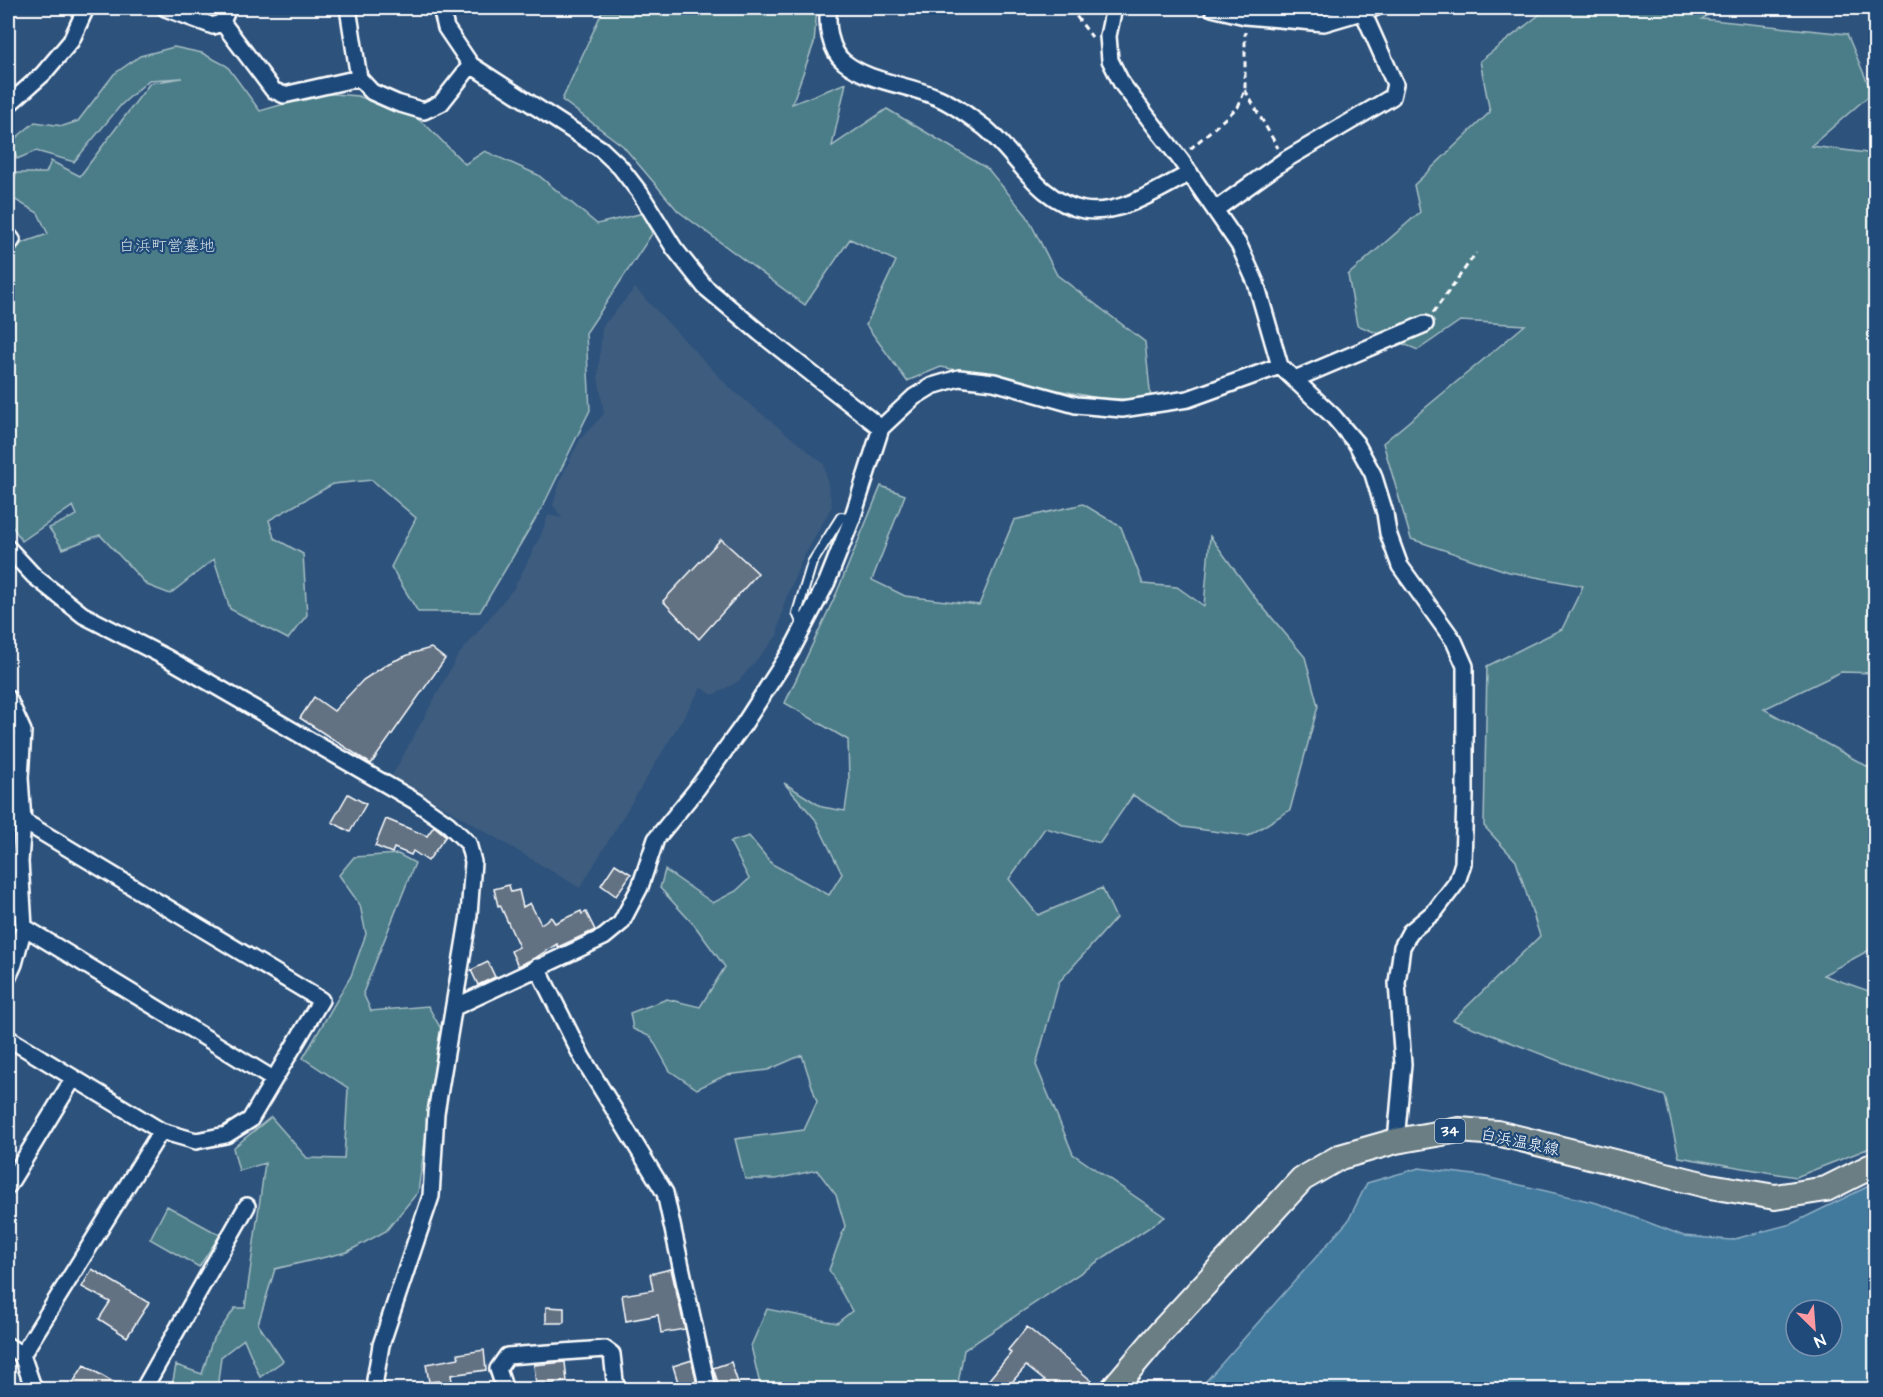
<svg xmlns="http://www.w3.org/2000/svg" width="1883" height="1397" font-family="'Architects Daughter','Klee One',sans-serif">
<rect width="100%" height="100%" fill="#2d527c"/>
<filter id="ink" filterUnits="userSpaceOnUse"><feTurbulence type="fractalNoise" baseFrequency=".0167" numOctaves="2"/><feDisplacementMap in="SourceGraphic" scale="12" xChannelSelector="R" yChannelSelector="G"/><feConvolveMatrix kernelMatrix="1 2 1 2 8 2 1 2 1" color-interpolation-filters="sRGB"/></filter>
<g filter="url(#ink)">
<path fill="#3e5c7e" d="M635,288L730,388L824,464L832,506L801,562L784,604L777,636L739,681L713,695L701,688L580,888L392,776L457,657L514,588L541,535L548,515L562,518L553,505L561,478L580,439L604,414L598,376L602,327Z"/>
<path fill="#4c7d89" stroke="#a6bec4" stroke-width="1.5" d="M643,8H817L814,43L792,104L846,83L832,146L887,109L988,169L1027,216L1057,275L1145,342L1151,400L1098,398L941,367L907,381L866,325L896,261L850,239L805,305L678,211L623,146L562,100L602,12H640Z
M1548,8H1718L1702,19L1847,34L1872,93L1811,146L1875,154V673L1841,672L1764,709L1872,769L1875,869V947L1823,975L1872,992L1875,999V1146L1796,1177L1679,1157L1665,1096L1572,1066L1453,1020L1540,936L1516,861L1484,826L1487,666L1562,629L1583,586L1509,572L1411,539L1383,443L1525,325L1460,321L1418,350L1357,325L1348,275L1420,212L1414,185L1490,112L1480,61Z
M174,47L202,53L227,66L260,111L322,93L358,96L415,117L429,128L465,164L485,151L538,175L597,224L644,213L652,234L586,333L590,410L543,506L480,612H418L391,567L416,518L372,480L333,484L269,520L274,538L303,554L307,615L288,639L230,609L214,559L170,594L147,585L100,535L63,549L49,528L77,515L73,506L22,541L8,520V258L22,243L48,234L38,213L10,197L16,173H46L51,161L80,176L150,83L182,78L149,80L121,105L74,162L36,151L17,159L11,142L35,122L63,126L78,121L114,74L140,56Z
M881,486L905,495L872,580L905,596L979,605L1014,520L1083,504L1121,527L1143,584L1177,587L1204,606L1210,536L1256,599L1305,657L1318,706L1290,810L1248,836L1183,827L1133,795L1100,843L1045,828L1009,879L1038,915L1102,888L1116,918L1059,982L1036,1065L1073,1154L1165,1217L964,1350L957,1389H761L751,1346L767,1309L837,1323L852,1311L829,1270L845,1226L836,1195L817,1170L776,1179H745L735,1139L804,1130L817,1102L802,1055L768,1070L726,1075L697,1089L670,1071L651,1037L633,1029L630,1013L667,999L700,1007L725,967L695,926L660,888L665,870L713,903L736,891L749,879L730,842L749,836L772,864L829,895L842,874L815,819L784,783L822,807L845,811L849,782L848,740L785,703L837,592Z
M398,854L415,863L363,993L371,1011L428,1006L441,1029L418,1192L386,1231L347,1252L275,1269L258,1324L283,1361L260,1377L244,1339L221,1357L217,1389H177L172,1386L176,1365L202,1374L212,1341L235,1308H245L265,1163L239,1171L233,1148L271,1117L307,1158L344,1159L348,1088L303,1058L351,976L366,934L360,905L339,875L354,857Z
M167,1206L220,1235L199,1267L150,1239Z"/>
<path fill="#427a9e" stroke="#8eafc5" stroke-width="1.5" fill-rule="evenodd" d="M1419,1168L1482,1176L1597,1203L1684,1236L1731,1240L1791,1224L1875,1183V1389H1199L1348,1221L1367,1183ZM1796,1310H1832V1346H1796Z"/>
<path fill="#647283" stroke="#fff" stroke-width="1.5" d="M721,539L758,573L699,639L663,601Z
M431,648L445,659L371,764L300,718L314,697L334,711L363,680L389,663L413,653Z
M348,794L366,804L350,832L332,822Z
M386,819L427,836L434,826L446,836L428,861L413,851L411,855L394,848L392,853L375,846Z
M615,864L631,874L616,896L601,885Z
M509,885L511,892L519,890L523,907L530,903L541,924L551,917L555,923L581,911L582,914L586,912L595,930L558,947L557,944L537,957L518,966L511,951L519,947L500,905L498,906L494,889Z
M488,962L495,977L478,985L471,970Z
M92,1269L149,1303L127,1337L99,1319L110,1302L82,1287Z
M671,1269L685,1329L661,1333L658,1315L626,1321L622,1295L653,1290L650,1274Z
M546,1307L564,1308V1323H546Z
M1027,1327L1092,1381L1085,1389H1055L1026,1366L1006,1389H981L1011,1353L1008,1350Z
M484,1350L486,1370L451,1375L453,1387L441,1389L439,1381L429,1382L426,1364L459,1358L458,1354Z
M692,1360L697,1385L680,1389L673,1366Z
M565,1362L567,1382L536,1385L534,1365Z
M731,1362L740,1389H720L713,1368Z
M84,1365L125,1389H69Z"/>
<g fill="none" stroke-linecap="round" stroke-linejoin="round">
<defs>
<path id="lane" d="M803,627L797,613L812,563L841,517L852,519"/>
<path id="street" d="M165,8L213,26L222,22L228,8
M348,8L359,78L372,92L397,103L424,111L441,103L471,65
M441,8L446,28L471,65L601,149L620,167L640,193L674,248L705,287L760,333L881,428
M829,8C826,24 830,51 844,62C869,82 905,84 934,96C951,102 969,116 984,127C1017,154 1038,202 1084,210C1119,216 1160,189 1190,173
M1114,8L1108,36L1110,60L1122,84L1180,159L1239,245L1256,283L1280,366L1333,416L1356,443L1373,474L1385,513L1388,533L1400,566L1454,641L1465,666V796L1463,863L1457,882L1435,911L1410,932L1402,947L1397,983L1403,1064L1396,1141
M1212,8L1245,16L1324,23L1375,8
M222,22L273,90L284,95L359,78
M8,105L43,74L71,41L86,8
M1215,210L1285,160L1392,97L1395,84L1363,12
M8,235L12,240L8,245
M1295,379L1425,324
M8,548L34,576L83,615L167,658L415,801L448,824L468,843L473,862L469,915L436,1113L431,1196L381,1345L375,1380L376,1390
M8,698L23,731L20,778L23,821L20,862L24,927L14,964L8,977
M8,812L321,1000L250,1120L226,1135L196,1141L161,1131L8,1038
M24,927L273,1079
M537,967L582,1057L665,1193L708,1390
M455,1007L604,937L621,923L640,887L656,839L696,790L744,724L791,651L827,582L852,519L881,428L914,397L932,386L959,378L994,382L1076,405L1122,409L1188,399L1280,366
M8,1186L73,1079
M8,1346L22,1355L34,1390
M22,1355L161,1131
M143,1390L247,1206
M505,1390L498,1369L507,1356L605,1349L612,1354L616,1390"/>
<path id="primary" d="M1112,1390L1161,1332L1302,1179L1340,1157L1396,1141L1459,1130L1497,1133L1710,1186L1775,1197L1826,1189L1876,1164"/>
</defs>
<use href="#lane" stroke="#fff" stroke-width="12"/>
<use href="#street" stroke="#fff" stroke-width="20"/>
<use href="#primary" stroke="#fff" stroke-width="28"/>
<path stroke="#fff" stroke-width="3" stroke-dasharray="6 4.5" stroke-linecap="butt" d="M1070,8L1092,37
M1245,90L1278,148
M1190,149L1238,107L1245,90V32
M1433,313L1476,253"/>
<use href="#lane" stroke="#1f4a7a" stroke-width="8"/>
<use href="#street" stroke="#1f4a7a" stroke-width="15"/>
<use href="#primary" stroke="#6b7e84" stroke-width="24"/>
</g>
</g>
<g text-anchor="middle" stroke-width="4.5" stroke-linejoin="round" paint-order="stroke">
<rect fill="#1f4a7a" stroke="#bcc9d7" stroke-width="1.5" x="1435" y="1119" width="30" height="24" rx="4.5"/>
<g font-size="15" font-weight="bold" fill="#fff">
<text x="1450" y="1136">34</text>
</g>
<g font-size="16" fill="#d2dee2" stroke="#1f4a7a">
<text x="167" y="251">白浜町営墓地</text>
</g>
<g font-size="16" fill="#fff" stroke="#1f4a7a">
<text transform="translate(1520 1141) rotate(12)" y="6">白浜温泉線</text>
</g>
</g>
<rect width="1883" height="1397" fill="none" stroke="#1f4a7a" stroke-width="30"/>
<rect x="15" y="15" width="1853" height="1367" fill="none" stroke="#fff" stroke-width="2" filter="url(#ink)"/>
<g transform="translate(1814 1328) rotate(155)"><circle r="28" fill="#1f4a7a" stroke="#7992af" stroke-width="1.5"/>
<path d="M0-4.5L10 22L0 15L-10 22Z" fill="#ff9aa2"/>
<text y="-9" font-size="16" font-weight="bold" text-anchor="middle" fill="#ffffff">N</text>
</g>
</svg>
